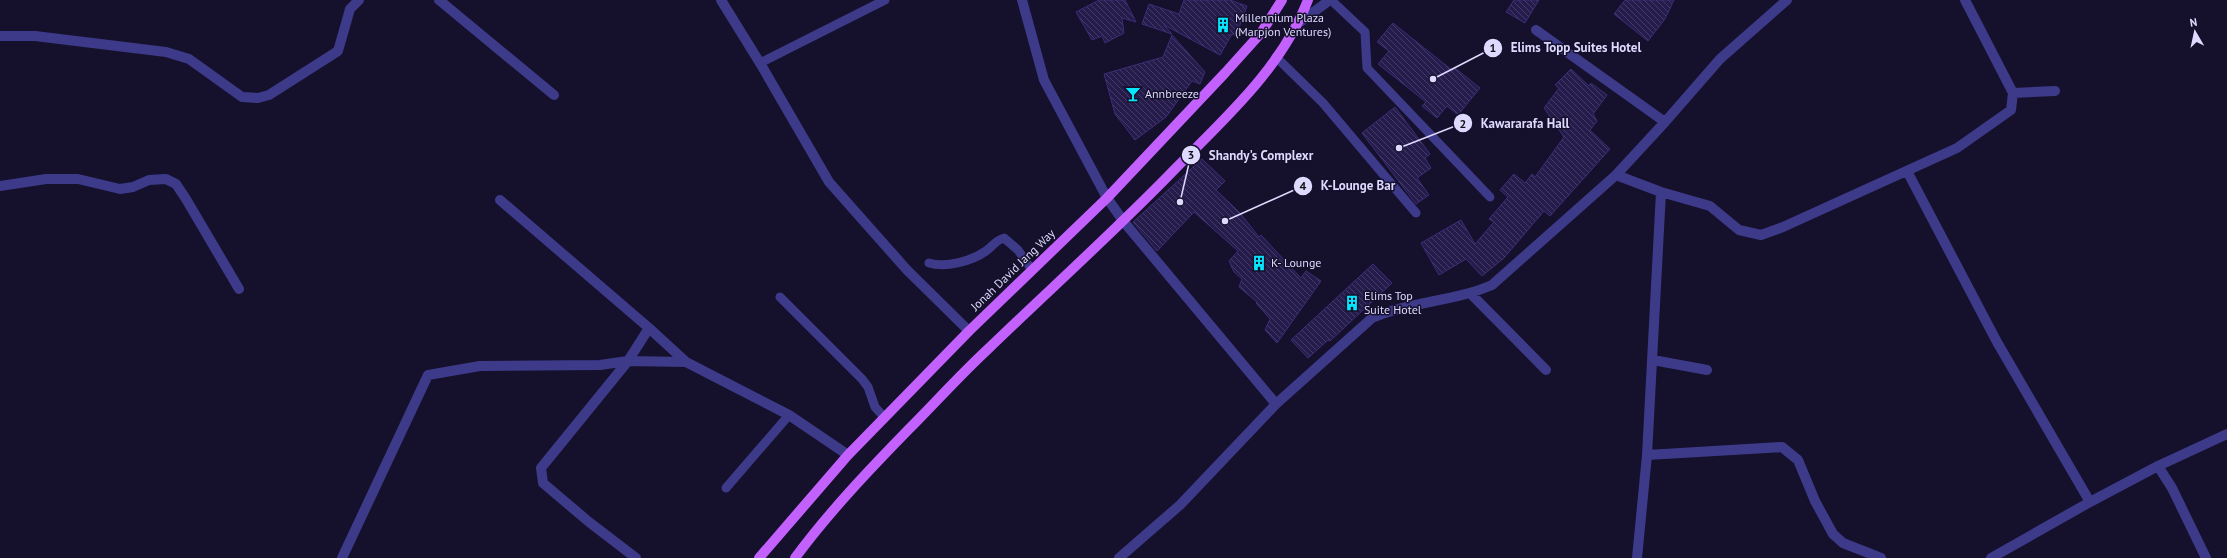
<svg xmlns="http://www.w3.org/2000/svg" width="2227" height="558" font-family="'PT Sans',sans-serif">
<defs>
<pattern id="building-back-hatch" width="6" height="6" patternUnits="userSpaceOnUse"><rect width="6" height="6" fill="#251c4c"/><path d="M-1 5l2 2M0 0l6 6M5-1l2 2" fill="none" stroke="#443c67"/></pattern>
</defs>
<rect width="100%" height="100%" fill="#15102b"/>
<path fill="url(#building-back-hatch)" stroke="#3c2d78" d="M1099,0H1125L1136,22L1122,18L1124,33L1105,43L1102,36L1092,40L1076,12Z
M1184,0H1230L1247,6L1236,36L1232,34L1220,55L1164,25L1172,34L1142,24L1149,4L1179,14Z
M1514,0H1539L1525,23L1506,12Z
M1625,0H1674L1665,19L1648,41L1614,14Z
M1393,23L1453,71L1455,68L1480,88L1458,115L1447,106L1437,118L1422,106L1426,102L1378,64L1389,51L1377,42Z
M1172,35L1205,72L1200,84L1192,81L1166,117L1135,140L1115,114L1104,74L1163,57Z
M1571,69L1589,86L1591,83L1607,95L1593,114L1597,121L1590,130L1610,149L1550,216L1544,211L1504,258L1482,276L1466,259L1439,275L1421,243L1461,220L1475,244L1494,222L1489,219L1508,197L1500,190L1514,174L1525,183L1532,174L1535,177L1564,137L1544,108L1559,88L1555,85Z
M1395,107L1430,154L1425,158L1431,168L1417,178L1429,195L1416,204L1362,133Z
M1202,159L1225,181L1216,190L1240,213L1259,237L1261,235L1301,278L1306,271L1321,281L1277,343L1265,330L1270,319L1256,303L1257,302L1239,287L1242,279L1234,272L1229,261L1238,251L1194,212L1157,251L1133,222Z
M1373,264L1392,283L1330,341L1328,340L1308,358L1291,340Z"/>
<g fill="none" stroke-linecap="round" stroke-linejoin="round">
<path stroke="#3d3a8a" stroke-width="9" d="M1331,0L1365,32L1367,68L1490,197
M1276,57L1323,103L1416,213
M760,63L885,0
M929,263C946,268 972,261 986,251C993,246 996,240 1004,238L1018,250L1032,270
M780,297L862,379L868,387L875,407L884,417
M726,488L789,415"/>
<path stroke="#3d3a8a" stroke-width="10" d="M439,0L554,95
M721,0L760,63L829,182L907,270L969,331
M1965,0L2013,93
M0,36H35L166,52L189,59L242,97L258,98L269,95L338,51L350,9L359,0
M1665,122L1720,59L1787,0
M1907,171L1997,342L2090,502
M1616,175L1661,192L1710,206L1739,230L1761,235L1783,227L1957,148L2011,110L2013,93L2055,91
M0,186L46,179H78L120,189L133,187L149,180L166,179L176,184L186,199L239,289
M500,200L649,328L686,362L789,415L848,455
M1124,222L1276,404
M1471,294L1546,370
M1653,360L1707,370
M1647,455L1782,447L1798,460L1815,501L1833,534L1843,543L1881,558
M2158,466L2227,434
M342,558L428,375L480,366L600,365L628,361L686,362
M636,558L589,522L543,483L541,468L628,361L649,328
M1119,558L1180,505L1276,404L1372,318C1411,301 1453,302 1492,285L1616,175L1665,122L1536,30
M1637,558L1647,455L1661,192
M1991,558L2090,502L2158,466L2172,488L2206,558"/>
<path stroke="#3d3a8a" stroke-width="10" d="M1022,0L1044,80L1107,198L1124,222
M1300,22L1330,0"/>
<path stroke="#c361ff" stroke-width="10" d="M759,558L848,455L969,331L1107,198L1225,73L1261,33L1282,0
M795,558C829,512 869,470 909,429C935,403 960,375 987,350C1049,290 1114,232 1174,170C1224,119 1282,68 1308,0"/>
</g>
<defs>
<symbol id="building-bare" viewBox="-9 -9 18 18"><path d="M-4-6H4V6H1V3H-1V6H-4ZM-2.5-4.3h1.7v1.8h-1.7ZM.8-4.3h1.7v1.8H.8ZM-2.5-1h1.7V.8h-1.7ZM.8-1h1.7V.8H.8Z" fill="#06e7ff" stroke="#15102b" stroke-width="2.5" paint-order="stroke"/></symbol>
<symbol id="bar-bare" viewBox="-9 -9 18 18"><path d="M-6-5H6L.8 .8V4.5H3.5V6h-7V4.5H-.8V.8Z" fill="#06e7ff" stroke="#15102b" stroke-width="2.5" paint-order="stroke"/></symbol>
</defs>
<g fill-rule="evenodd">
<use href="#building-bare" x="1212" y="14" width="22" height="22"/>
<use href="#bar-bare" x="1122" y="83" width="22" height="22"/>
<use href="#building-bare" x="1248" y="252" width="22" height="22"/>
<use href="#building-bare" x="1341" y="292" width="22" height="22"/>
</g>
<g text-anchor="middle" stroke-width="3" stroke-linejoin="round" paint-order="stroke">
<g font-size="12" fill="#dedaff" stroke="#15102b" text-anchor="start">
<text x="1235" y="22">Millennium Plaza<tspan x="1235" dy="14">(Marpjon Ventures)</tspan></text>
<text x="1145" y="98">Annbreeze</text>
<text x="1271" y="267">K- Lounge</text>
<text x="1364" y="300">Elims Top<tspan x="1364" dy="14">Suite Hotel</tspan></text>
</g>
<g font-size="12" fill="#dedaff" stroke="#15102b">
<text transform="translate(1013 270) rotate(-44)" y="4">Jonah David Jang Way</text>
</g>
</g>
<path fill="none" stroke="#dedaff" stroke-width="1.5" d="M1433 79L1493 48M1399 148L1463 123M1180 202L1191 155M1225 221L1303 186"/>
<g fill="#dedaff" stroke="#15102b" stroke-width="1.5">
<circle cx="1433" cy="79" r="4"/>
<circle cx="1399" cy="148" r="4"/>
<circle cx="1180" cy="202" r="4"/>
<circle cx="1225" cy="221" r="4"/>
<circle cx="1493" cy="48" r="10"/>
<circle cx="1463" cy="123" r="10"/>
<circle cx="1191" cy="155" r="10"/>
<circle cx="1303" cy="186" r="10"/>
</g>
<g font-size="12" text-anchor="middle" font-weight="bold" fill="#111">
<text x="1493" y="52">1</text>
<text x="1463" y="128">2</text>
<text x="1191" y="159">3</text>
<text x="1303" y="190">4</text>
</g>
<g font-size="13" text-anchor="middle" font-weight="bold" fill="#dedaff" stroke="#15102b" stroke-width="3" stroke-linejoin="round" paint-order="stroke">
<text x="1576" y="52">Elims Topp Suites Hotel</text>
<text x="1525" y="128">Kawararafa Hall</text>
<text x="1261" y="160">Shandy's Complexr</text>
<text x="1358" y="190">K-Lounge Bar</text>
</g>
<g transform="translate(2195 32) rotate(351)" stroke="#15102b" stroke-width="3" paint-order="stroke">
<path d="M0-3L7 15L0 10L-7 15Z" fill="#dedaff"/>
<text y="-6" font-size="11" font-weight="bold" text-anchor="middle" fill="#dedaff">N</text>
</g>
</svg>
